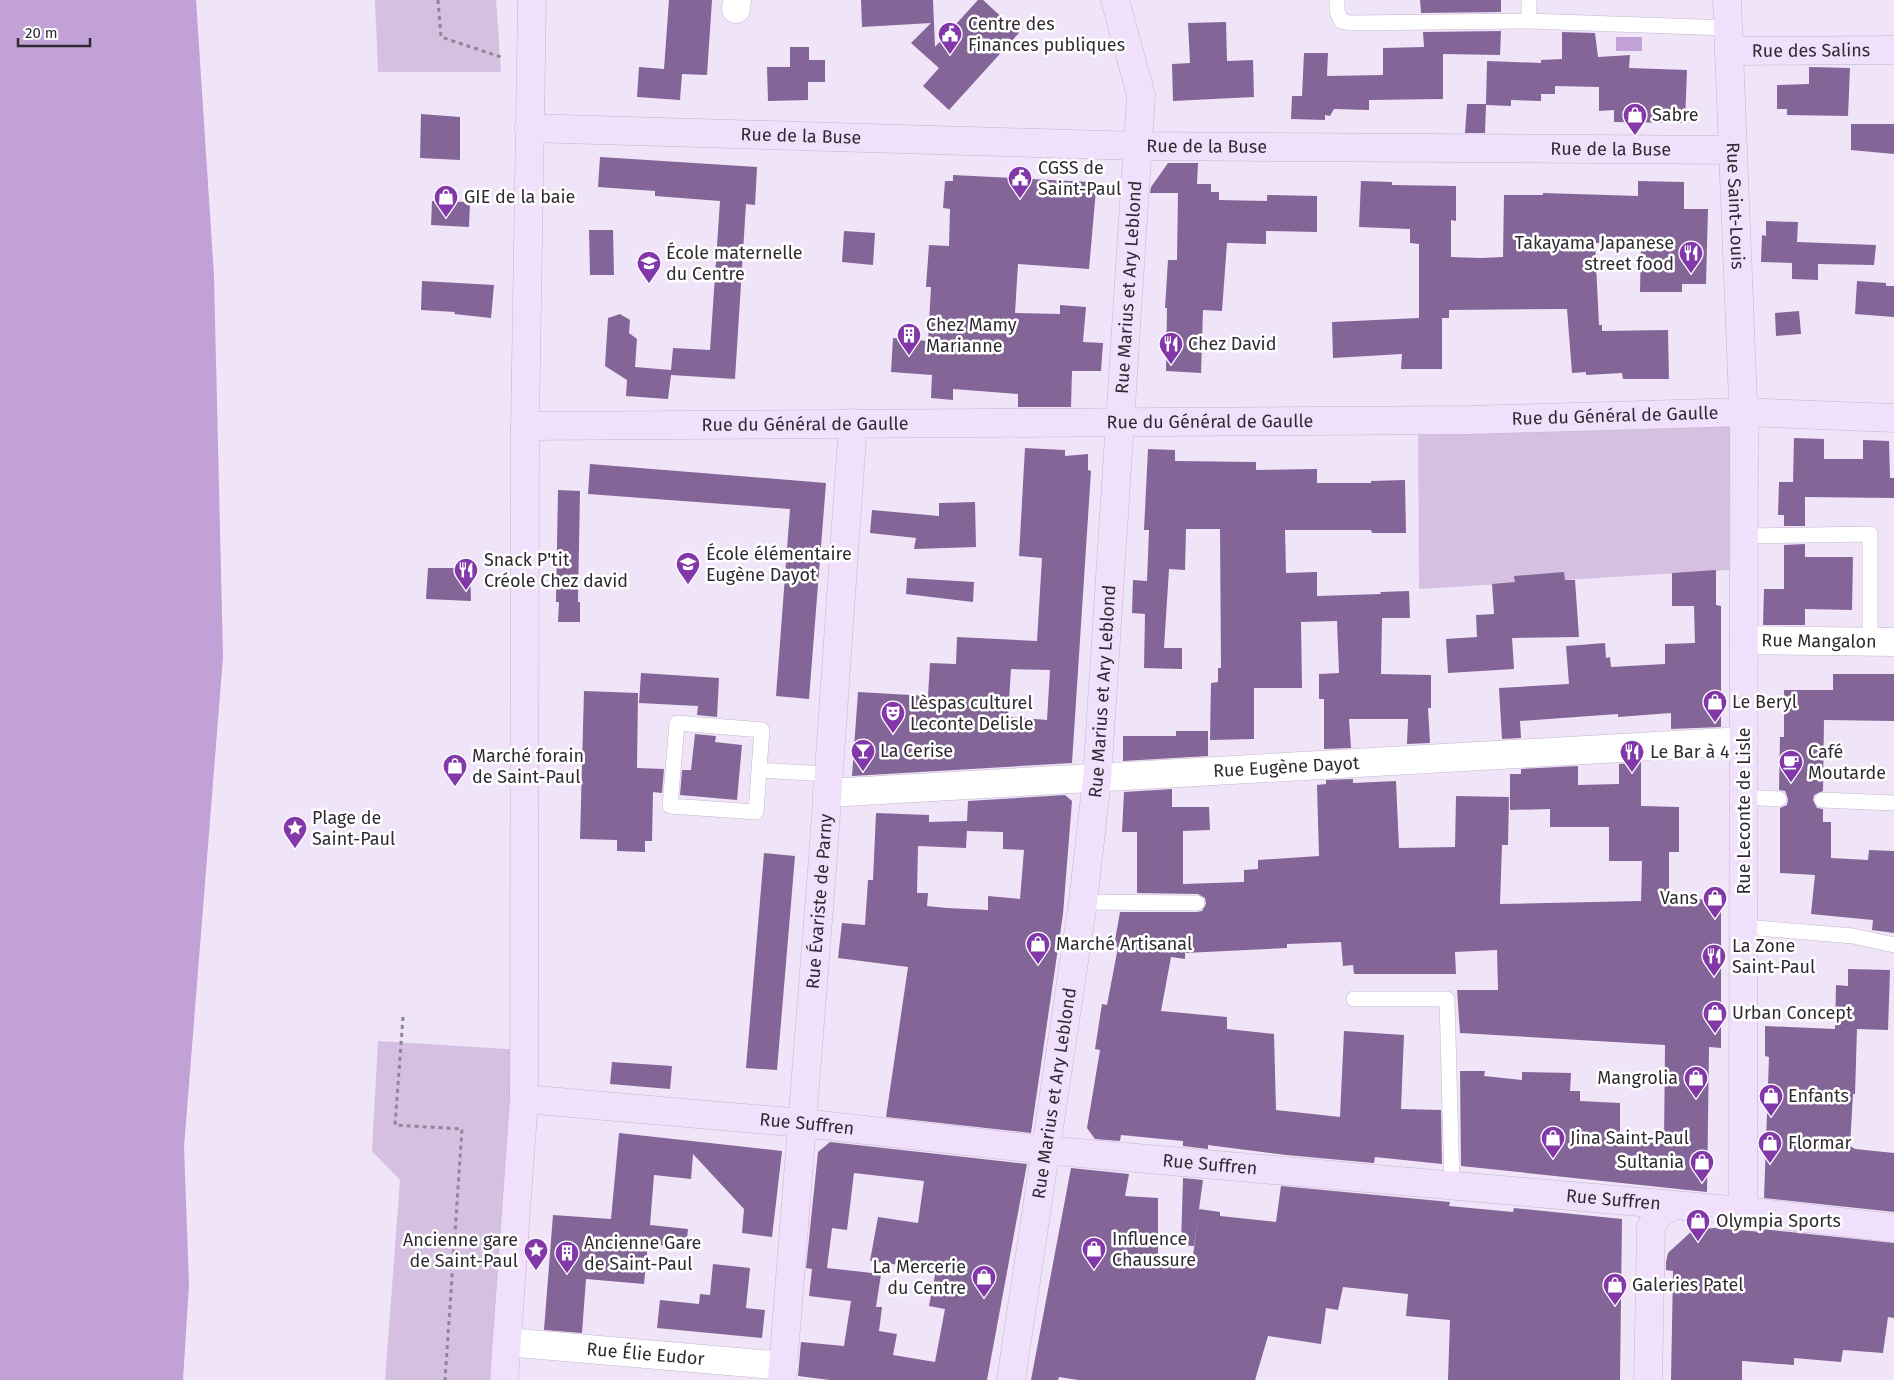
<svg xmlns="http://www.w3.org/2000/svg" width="1894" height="1380" font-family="'Fira Sans',sans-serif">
<rect width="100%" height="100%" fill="#f0e4f9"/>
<path fill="#d5c0e2" d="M375,0H496L501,72H378Z
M1743,412L1744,569L1419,589L1418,420Z
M378,1041L524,1050L504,1380H385L400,1180L372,1151Z"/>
<path fill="#c1a1d6" d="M0,0H196L214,276L223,657L184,1147L189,1284L183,1380H0Z
M1616,37H1642V51H1616Z"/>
<path fill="#846597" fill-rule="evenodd" d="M669,0H712L707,75L682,74L680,100L637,97L639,67L664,69Z
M861,0H933L935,47L978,0H983L1019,33L949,110L923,86L939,68L911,43L931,23L862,27Z
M1420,0H1501V12L1421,13Z
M1226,22L1227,61L1253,60L1254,97L1173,101L1172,64L1190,63L1188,23Z
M1501,31L1500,55L1443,54V99L1369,100V110L1334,109L1330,116L1325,115V120L1291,119L1292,96H1302L1304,53H1328L1327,76L1383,75V48L1424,47L1423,32Z
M1562,32L1595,33L1598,57L1630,55L1629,68L1687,70L1685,123L1614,122V110L1599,111V87L1555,86V94H1541V101L1511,100V106L1486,105L1485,133H1465L1467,104H1486L1487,61L1541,63V60L1562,59Z
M790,47H809V60H825V82H808V100L768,101L767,67H790Z
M1809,67L1850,68L1848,116L1787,115V109H1777V85L1809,84Z
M421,114L460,117V160L420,158Z
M1851,124H1894V154L1851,150Z
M600,157L757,167L755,205L746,204L735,379L671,375L668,399L626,396L627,380L605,366L608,318L620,314L630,320L629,333L637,339L635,367L671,370L673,348L710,350L720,201L655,196V191L598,187Z
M1168,163H1198L1197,184H1211V192H1219V200L1267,201V195L1317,196V232L1266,231V244L1227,243L1222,311L1203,310L1201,373L1166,371L1167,308H1165L1168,260H1177L1178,193H1150L1151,187Z
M953,175L1090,182V190H1096L1089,269L1018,264L1015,313L1060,314V305L1086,307L1083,342L1103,343L1101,371H1072L1071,407H1018V394L953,389V400L931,398L932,375L891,372L893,338L928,341L931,287H926L929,245L949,246L950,209L943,208L945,181H953Z
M1361,181L1392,182V185L1456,186V221L1451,220V257L1481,258L1503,257L1504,195H1543V193L1638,196V181L1684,182V209H1708L1706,284H1682V292H1640L1641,245L1638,243H1595L1599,325H1602V331L1668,330L1669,379H1623L1622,373L1586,375V372L1572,373L1567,309L1449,310V318H1442V369H1401L1402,354L1333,358L1332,322L1419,318V244L1410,243V229L1359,227Z
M432,201L470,202L469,227L431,225Z
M1766,221L1798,222L1797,242L1876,245L1874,265L1818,264V280L1792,279V263L1761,262L1762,235L1766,236Z
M589,230H613L614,275H590Z
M844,231L875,233L873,265L842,262Z
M422,281L494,285L491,318L454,314L455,312L421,310Z
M1857,281L1886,283V286H1894V317L1855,314Z
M1799,311L1801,334L1776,336L1775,313Z
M1794,438L1824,439V459H1863V440L1889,441L1890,478H1894V498L1805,497V526H1784V515H1778L1779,482H1793Z
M1025,448L1065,450V456L1088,454V470L1091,471L1072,763L852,776L858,692L928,696L930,663L956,664L957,637L1037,641L1042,558L1019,556ZM1011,669L1050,670L1047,720L1008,717Z
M1148,449L1175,450V461L1256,462V470L1317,469V483H1371V481L1405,480L1406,533H1372L1371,530H1285L1286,573L1317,572V596L1381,594L1380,592L1409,591L1410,618H1382L1381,674L1431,675V708H1428L1430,743L1407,744L1408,719H1349L1351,748L1324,749V699H1319V674L1339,673L1337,621L1301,622L1302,688H1254V739L1210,740L1211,683L1218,682V668H1221L1220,529H1186L1185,570L1169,569L1164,648H1182V669L1144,668L1145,614L1132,613L1133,580L1147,581L1149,530H1144Z
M590,464L826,483L809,699L776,696L790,509L588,494Z
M558,490L580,491L578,602H580V622H558L559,602H556Z
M975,502L976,547L914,549L916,538L870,533L872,510L939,516V503Z
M1805,544V557H1853L1852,610L1805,609V625H1763L1764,589H1784V545Z
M428,568H470L471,601L426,599Z
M1716,570V605L1721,606V727L1671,729V713L1618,717V714L1520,721L1521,738L1502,739L1499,688L1569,684L1566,646L1605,643L1606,658L1610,657L1611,667L1665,664V644L1695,643L1694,606H1672V573Z
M1564,572L1565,580H1575L1579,637L1512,638L1514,669L1448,673L1446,639L1477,637L1476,615L1494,614L1492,584L1515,582L1514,576Z
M907,578L974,582L973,602L906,594Z
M641,673L719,678L717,717L697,715L698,706L639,703Z
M1833,674H1894V721L1824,720L1823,791L1814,795L1813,800L1817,808L1823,809V822H1831V858L1868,860L1869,850L1894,851V933L1872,930L1873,920L1811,914L1815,875L1780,873V808L1787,805L1788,799L1785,791L1779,790L1780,737H1784V690H1833Z
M584,691L638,693L637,768L664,769L662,793L653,792L652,841H645V852L617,851V840L580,839Z
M1176,731H1208V756L1123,761V736H1176Z
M695,734L716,736L715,742L742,745L737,800L680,795L682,770H691Z
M1641,762V806L1679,807V852H1669V900L1721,899V1048L1709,1047L1707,1192L1461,1166L1460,1071H1485L1484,1076L1522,1080V1072L1571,1073L1570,1091H1580V1101L1620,1103V1140L1664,1144L1665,1045L1460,1033L1457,990H1498L1497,950L1455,952L1456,974H1354L1353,965L1343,966L1341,942L1287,944V948L1185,953V959L1171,957L1161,1011L1227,1017V1029L1274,1034L1276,1110L1340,1117L1344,1031L1404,1035L1401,1109L1441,1110L1442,1164L1375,1157L1374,1163L1286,1155L1208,1145V1149L1183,1146V1141L1121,1135L1120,1141L1095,1139L1087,1128L1100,1050L1095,1049L1102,1004L1107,1005L1118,947L1114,946L1120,912H1197L1202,911L1206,904L1205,898L1198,894L1137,893V832H1122L1124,792L1172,789V807H1209L1210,830L1183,831V884L1244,882V870L1258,869V860L1319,856L1317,785L1326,784V780L1353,779V783L1396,781L1399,848L1455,847L1456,796L1509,797L1508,845H1502L1500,904L1641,901L1642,861H1609V827H1550V809L1510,810V774H1521V769L1578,766V785L1619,784V764Z
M1065,795L1072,801L1063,914L1031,1133L886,1117L908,967L838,958L842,923L865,925L868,880H873L876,813L929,815V822L967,821L968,801ZM967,831L1003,832V849L1024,850L1020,899L988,896V910L947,908L927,906L928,893H917L918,846L966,848Z
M764,853L795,856L777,1070L746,1068Z
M1848,969L1890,970L1888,1030L1857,1029L1855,1094H1853L1850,1146L1855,1149L1894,1153V1212L1764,1198L1769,1057L1765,1056V1026L1835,1029L1836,985L1848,986Z
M612,1062L672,1066L670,1089L610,1084Z
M619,1133L782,1151L772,1237L742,1233L744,1209L693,1154L691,1179L654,1175L650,1225L688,1229L686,1248L648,1244L644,1284L586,1279L582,1333L544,1330L553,1215L611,1219Z
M830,1142L1027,1164L987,1380H830L798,1376L801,1342L844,1346L851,1301L809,1296L812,1269L806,1268L818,1152ZM854,1173L924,1181L918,1223L878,1217L870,1261L936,1270L929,1306L945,1309L935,1362L893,1355L897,1334L879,1331L882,1307H876L881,1274L827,1268L832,1228L847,1230Z
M1071,1168L1129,1174L1125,1196L1158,1198V1260L1192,1264L1199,1209L1220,1212V1216L1276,1222L1281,1186L1450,1202L1449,1206L1513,1212L1514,1208L1622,1219L1620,1380H1448L1450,1320L1406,1316L1408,1294L1343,1287L1338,1310L1326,1308L1321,1344L1268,1336L1255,1380H1078L1059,1377L1058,1380H1031Z
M1183,1178L1203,1180L1194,1246L1181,1245Z
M1714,1228L1762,1232V1229L1894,1243V1318L1888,1317L1883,1353L1843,1350L1841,1362L1794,1358V1365L1742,1361V1380H1671L1673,1271L1666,1270V1262L1668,1253L1693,1230Z
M713,1264L750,1268L746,1308L765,1310L762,1338L657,1328L660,1300L699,1304L700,1294L710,1295Z"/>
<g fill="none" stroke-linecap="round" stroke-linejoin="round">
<defs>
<path id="lane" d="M1337,0V11L1341,21L1350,23L1529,21L1728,28
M1529,21V0
M1744,536L1870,534V641
M759,770L762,730L677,723L670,806L756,812L759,770L827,774
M1744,797L1779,799
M1822,800L1894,803
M1083,902L1197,903
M1745,927L1853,936L1894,945
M1354,999H1447L1452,1185"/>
<g id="street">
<path d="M736,9L737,0"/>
<path id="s1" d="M1744,640L1894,642"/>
<path id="s2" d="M827,793L1744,741"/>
<path id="s3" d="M507,1342L784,1366"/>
</g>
<g id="secondary">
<path id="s4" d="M1727,0L1744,426L1743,1211"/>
<path id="s5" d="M1729,51L1894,50"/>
<path id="s6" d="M529,128L1139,146L1733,150"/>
<path id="s7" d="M525,426L1470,420L1743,412L1894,418"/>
<path id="s8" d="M524,1099L802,1123L1045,1150L1743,1211L1894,1228"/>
<path d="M504,1380L524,1099L525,426L532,0"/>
<path id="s9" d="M782,1380L823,857L853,423"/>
<path id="s10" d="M1011,1380L1083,902L1097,779L1141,95L1115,0"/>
<path d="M1648,1380L1651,1227L1657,1216L1671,1206"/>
</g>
</defs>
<use href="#lane" stroke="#c3b6cb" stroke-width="16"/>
<use href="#street" stroke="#c3b6cb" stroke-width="29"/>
<use href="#secondary" stroke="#c3b6cb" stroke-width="29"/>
<path stroke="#8f8694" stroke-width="3" stroke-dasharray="4 4" stroke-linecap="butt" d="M438,0L441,37L501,57
M403,1017L395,1125L462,1129L445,1380"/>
<use href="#lane" stroke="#fff" stroke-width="15"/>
<use href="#street" stroke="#fff" stroke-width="28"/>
<use href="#secondary" stroke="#f1e0fb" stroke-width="28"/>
</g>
<defs>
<symbol id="civic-pin" viewBox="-11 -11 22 30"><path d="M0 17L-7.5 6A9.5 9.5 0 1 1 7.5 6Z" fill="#8338a9" stroke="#fff"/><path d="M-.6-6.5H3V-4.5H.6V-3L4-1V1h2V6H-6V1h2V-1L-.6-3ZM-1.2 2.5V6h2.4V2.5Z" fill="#fff"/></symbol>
<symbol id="shop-pin" viewBox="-11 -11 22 30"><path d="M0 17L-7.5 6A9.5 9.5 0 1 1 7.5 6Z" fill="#8338a9" stroke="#fff"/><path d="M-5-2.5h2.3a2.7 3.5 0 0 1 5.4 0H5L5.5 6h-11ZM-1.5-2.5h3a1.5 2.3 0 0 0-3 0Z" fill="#fff"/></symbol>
<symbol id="restaurant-pin" viewBox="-11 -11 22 30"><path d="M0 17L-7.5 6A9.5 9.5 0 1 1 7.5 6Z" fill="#8338a9" stroke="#fff"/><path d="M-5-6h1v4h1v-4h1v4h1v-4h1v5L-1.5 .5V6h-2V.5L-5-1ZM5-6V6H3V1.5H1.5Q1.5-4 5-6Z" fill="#fff"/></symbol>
<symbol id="school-pin" viewBox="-11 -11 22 30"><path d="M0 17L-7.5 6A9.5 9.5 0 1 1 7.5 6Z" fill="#8338a9" stroke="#fff"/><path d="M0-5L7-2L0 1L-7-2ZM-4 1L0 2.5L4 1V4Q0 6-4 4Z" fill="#fff"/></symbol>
<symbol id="building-pin" viewBox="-11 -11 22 30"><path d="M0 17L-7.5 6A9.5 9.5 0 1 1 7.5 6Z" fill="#8338a9" stroke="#fff"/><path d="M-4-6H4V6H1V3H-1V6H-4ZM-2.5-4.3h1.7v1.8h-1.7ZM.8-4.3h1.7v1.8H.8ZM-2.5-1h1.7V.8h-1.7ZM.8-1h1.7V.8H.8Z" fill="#fff"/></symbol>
<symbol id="theatre-pin" viewBox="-11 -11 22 30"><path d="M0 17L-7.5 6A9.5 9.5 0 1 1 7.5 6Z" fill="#8338a9" stroke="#fff"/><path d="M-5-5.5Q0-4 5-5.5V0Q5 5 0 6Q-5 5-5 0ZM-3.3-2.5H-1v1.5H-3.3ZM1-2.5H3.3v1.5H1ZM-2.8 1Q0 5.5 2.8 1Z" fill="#fff"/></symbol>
<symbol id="bar-pin" viewBox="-11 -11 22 30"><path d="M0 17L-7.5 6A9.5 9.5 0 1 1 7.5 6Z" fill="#8338a9" stroke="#fff"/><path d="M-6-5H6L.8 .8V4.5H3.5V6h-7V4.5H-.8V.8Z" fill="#fff"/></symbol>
<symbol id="cafe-pin" viewBox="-11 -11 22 30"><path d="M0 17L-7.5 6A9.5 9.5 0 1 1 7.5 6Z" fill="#8338a9" stroke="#fff"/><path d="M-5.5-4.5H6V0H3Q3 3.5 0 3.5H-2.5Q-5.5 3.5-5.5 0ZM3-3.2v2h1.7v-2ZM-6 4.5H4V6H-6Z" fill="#fff"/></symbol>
<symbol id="sight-pin" viewBox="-11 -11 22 30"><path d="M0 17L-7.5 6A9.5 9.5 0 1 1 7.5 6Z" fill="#8338a9" stroke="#fff"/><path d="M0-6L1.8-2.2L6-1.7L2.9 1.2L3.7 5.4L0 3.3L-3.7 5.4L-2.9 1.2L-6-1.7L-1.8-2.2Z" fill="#fff"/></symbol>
</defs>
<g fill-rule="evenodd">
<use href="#civic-pin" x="936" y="20" width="28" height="38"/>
<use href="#shop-pin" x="1621" y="101" width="28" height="38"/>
<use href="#civic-pin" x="1006" y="164" width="28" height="38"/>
<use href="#shop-pin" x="432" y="183" width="28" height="38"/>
<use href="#restaurant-pin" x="1677" y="239" width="28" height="38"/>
<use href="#school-pin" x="635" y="249" width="28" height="38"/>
<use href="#building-pin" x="895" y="321" width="28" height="38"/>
<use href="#restaurant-pin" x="1157" y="330" width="28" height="38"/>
<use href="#school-pin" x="674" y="550" width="28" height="38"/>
<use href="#restaurant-pin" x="452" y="556" width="28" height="38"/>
<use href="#shop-pin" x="1701" y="688" width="28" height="38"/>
<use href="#theatre-pin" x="879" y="699" width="28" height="38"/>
<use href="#bar-pin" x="849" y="737" width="28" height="38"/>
<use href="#restaurant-pin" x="1618" y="738" width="28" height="38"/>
<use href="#cafe-pin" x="1777" y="748" width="28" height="38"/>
<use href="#shop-pin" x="441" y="752" width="28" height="38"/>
<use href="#sight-pin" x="281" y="814" width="28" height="38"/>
<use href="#shop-pin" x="1701" y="884" width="28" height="38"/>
<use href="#shop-pin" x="1024" y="930" width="28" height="38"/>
<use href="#restaurant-pin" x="1700" y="942" width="28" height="38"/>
<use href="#shop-pin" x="1701" y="999" width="28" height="38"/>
<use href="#shop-pin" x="1682" y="1064" width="28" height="38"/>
<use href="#shop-pin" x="1757" y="1082" width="28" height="38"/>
<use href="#shop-pin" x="1539" y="1124" width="28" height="38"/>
<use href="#shop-pin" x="1756" y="1129" width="28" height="38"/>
<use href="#shop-pin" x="1688" y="1148" width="28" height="38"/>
<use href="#shop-pin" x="1684" y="1207" width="28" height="38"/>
<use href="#shop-pin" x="1080" y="1235" width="28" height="38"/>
<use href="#sight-pin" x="522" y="1236" width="28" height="38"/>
<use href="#building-pin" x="553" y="1239" width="28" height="38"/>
<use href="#shop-pin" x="970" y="1263" width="28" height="38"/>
<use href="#shop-pin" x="1601" y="1271" width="28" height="38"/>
</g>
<g text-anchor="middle" stroke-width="5" stroke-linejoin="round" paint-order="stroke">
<g font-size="18" fill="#302b33" stroke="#fff" text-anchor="start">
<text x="968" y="30">Centre des<tspan x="968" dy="21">Finances publiques</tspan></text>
<text x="1652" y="121">Sabre</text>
<text x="1038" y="174">CGSS de<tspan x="1038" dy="21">Saint-Paul</tspan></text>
<text x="464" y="203">GIE de la baie</text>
<text x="1674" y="249" text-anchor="end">Takayama Japanese<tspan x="1674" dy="21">street food</tspan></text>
<text x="666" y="259">École maternelle<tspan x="666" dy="21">du Centre</tspan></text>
<text x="926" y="331">Chez Mamy<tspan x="926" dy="21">Marianne</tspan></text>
<text x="1188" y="350">Chez David</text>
<text x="706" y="560">École élémentaire<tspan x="706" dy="21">Eugène Dayot</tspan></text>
<text x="484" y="566">Snack P'tit<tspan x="484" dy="21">Créole Chez david</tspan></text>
<text x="1732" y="708">Le Beryl</text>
<text x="910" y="709">Lèspas culturel<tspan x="910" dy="21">Leconte Delisle</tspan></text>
<text x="880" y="757">La Cerise</text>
<text x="1650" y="758">Le Bar à 4</text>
<text x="1808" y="758">Café<tspan x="1808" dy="21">Moutarde</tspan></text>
<text x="472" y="762">Marché forain<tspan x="472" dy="21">de Saint-Paul</tspan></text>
<text x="312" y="824">Plage de<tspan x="312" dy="21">Saint-Paul</tspan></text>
<text x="1698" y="904" text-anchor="end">Vans</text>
<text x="1056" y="950">Marché Artisanal</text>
<text x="1732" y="952">La Zone<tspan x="1732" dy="21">Saint-Paul</tspan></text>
<text x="1732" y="1019">Urban Concept</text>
<text x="1678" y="1084" text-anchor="end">Mangrolia</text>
<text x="1788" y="1102">Enfants</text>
<text x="1570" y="1144">Jina Saint-Paul</text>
<text x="1788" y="1149">Flormar</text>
<text x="1684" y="1168" text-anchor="end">Sultania</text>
<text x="1716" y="1227">Olympia Sports</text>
<text x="1112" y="1245">Influence<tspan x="1112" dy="21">Chaussure</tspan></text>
<text x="518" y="1246" text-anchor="end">Ancienne gare<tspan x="518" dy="21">de Saint-Paul</tspan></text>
<text x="584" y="1249">Ancienne Gare<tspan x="584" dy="21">de Saint-Paul</tspan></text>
<text x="966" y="1273" text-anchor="end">La Mercerie<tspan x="966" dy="21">du Centre</tspan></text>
<text x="1632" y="1291">Galeries Patel</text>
</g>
<g font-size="18" fill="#302b33" stroke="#fff">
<text dy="6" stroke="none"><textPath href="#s5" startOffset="82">Rue des Salins</textPath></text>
<text dy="6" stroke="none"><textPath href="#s6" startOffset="272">Rue de la Buse</textPath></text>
<text dy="6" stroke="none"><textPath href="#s6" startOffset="678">Rue de la Buse</textPath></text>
<text dy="6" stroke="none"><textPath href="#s6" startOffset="1082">Rue de la Buse</textPath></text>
<text dy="6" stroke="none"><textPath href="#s4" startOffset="206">Rue Saint-Louis</textPath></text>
<text dy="6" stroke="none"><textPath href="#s10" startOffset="1100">Rue Marius et Ary Leblond</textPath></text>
<text dy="6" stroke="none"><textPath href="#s7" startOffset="1090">Rue du Général de Gaulle</textPath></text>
<text dy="6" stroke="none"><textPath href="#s7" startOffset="685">Rue du Général de Gaulle</textPath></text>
<text dy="6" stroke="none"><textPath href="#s7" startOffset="280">Rue du Général de Gaulle</textPath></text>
<text dy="6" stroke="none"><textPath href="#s1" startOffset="75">Rue Mangalon</textPath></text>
<text dy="6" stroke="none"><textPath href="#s10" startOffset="695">Rue Marius et Ary Leblond</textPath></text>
<text dy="6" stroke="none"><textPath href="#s2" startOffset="460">Rue Eugène Dayot</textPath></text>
<text transform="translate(1744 811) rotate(-90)" y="6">Rue Leconte de Lisle</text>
<text dy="6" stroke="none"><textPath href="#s9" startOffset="480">Rue Évariste de Parny</textPath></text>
<text dy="6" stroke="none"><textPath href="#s10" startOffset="290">Rue Marius et Ary Leblond</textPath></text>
<text dy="6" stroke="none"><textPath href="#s8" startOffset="284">Rue Suffren</textPath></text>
<text dy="6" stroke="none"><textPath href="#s8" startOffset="689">Rue Suffren</textPath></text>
<text dy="6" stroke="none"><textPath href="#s8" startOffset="1094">Rue Suffren</textPath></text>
<text dy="6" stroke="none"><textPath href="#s3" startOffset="139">Rue Élie Eudor</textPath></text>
</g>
</g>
<path d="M18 38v8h72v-8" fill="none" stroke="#302b33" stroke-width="2.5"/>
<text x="25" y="38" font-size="15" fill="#302b33" stroke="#ffffff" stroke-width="4" paint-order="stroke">20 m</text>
</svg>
